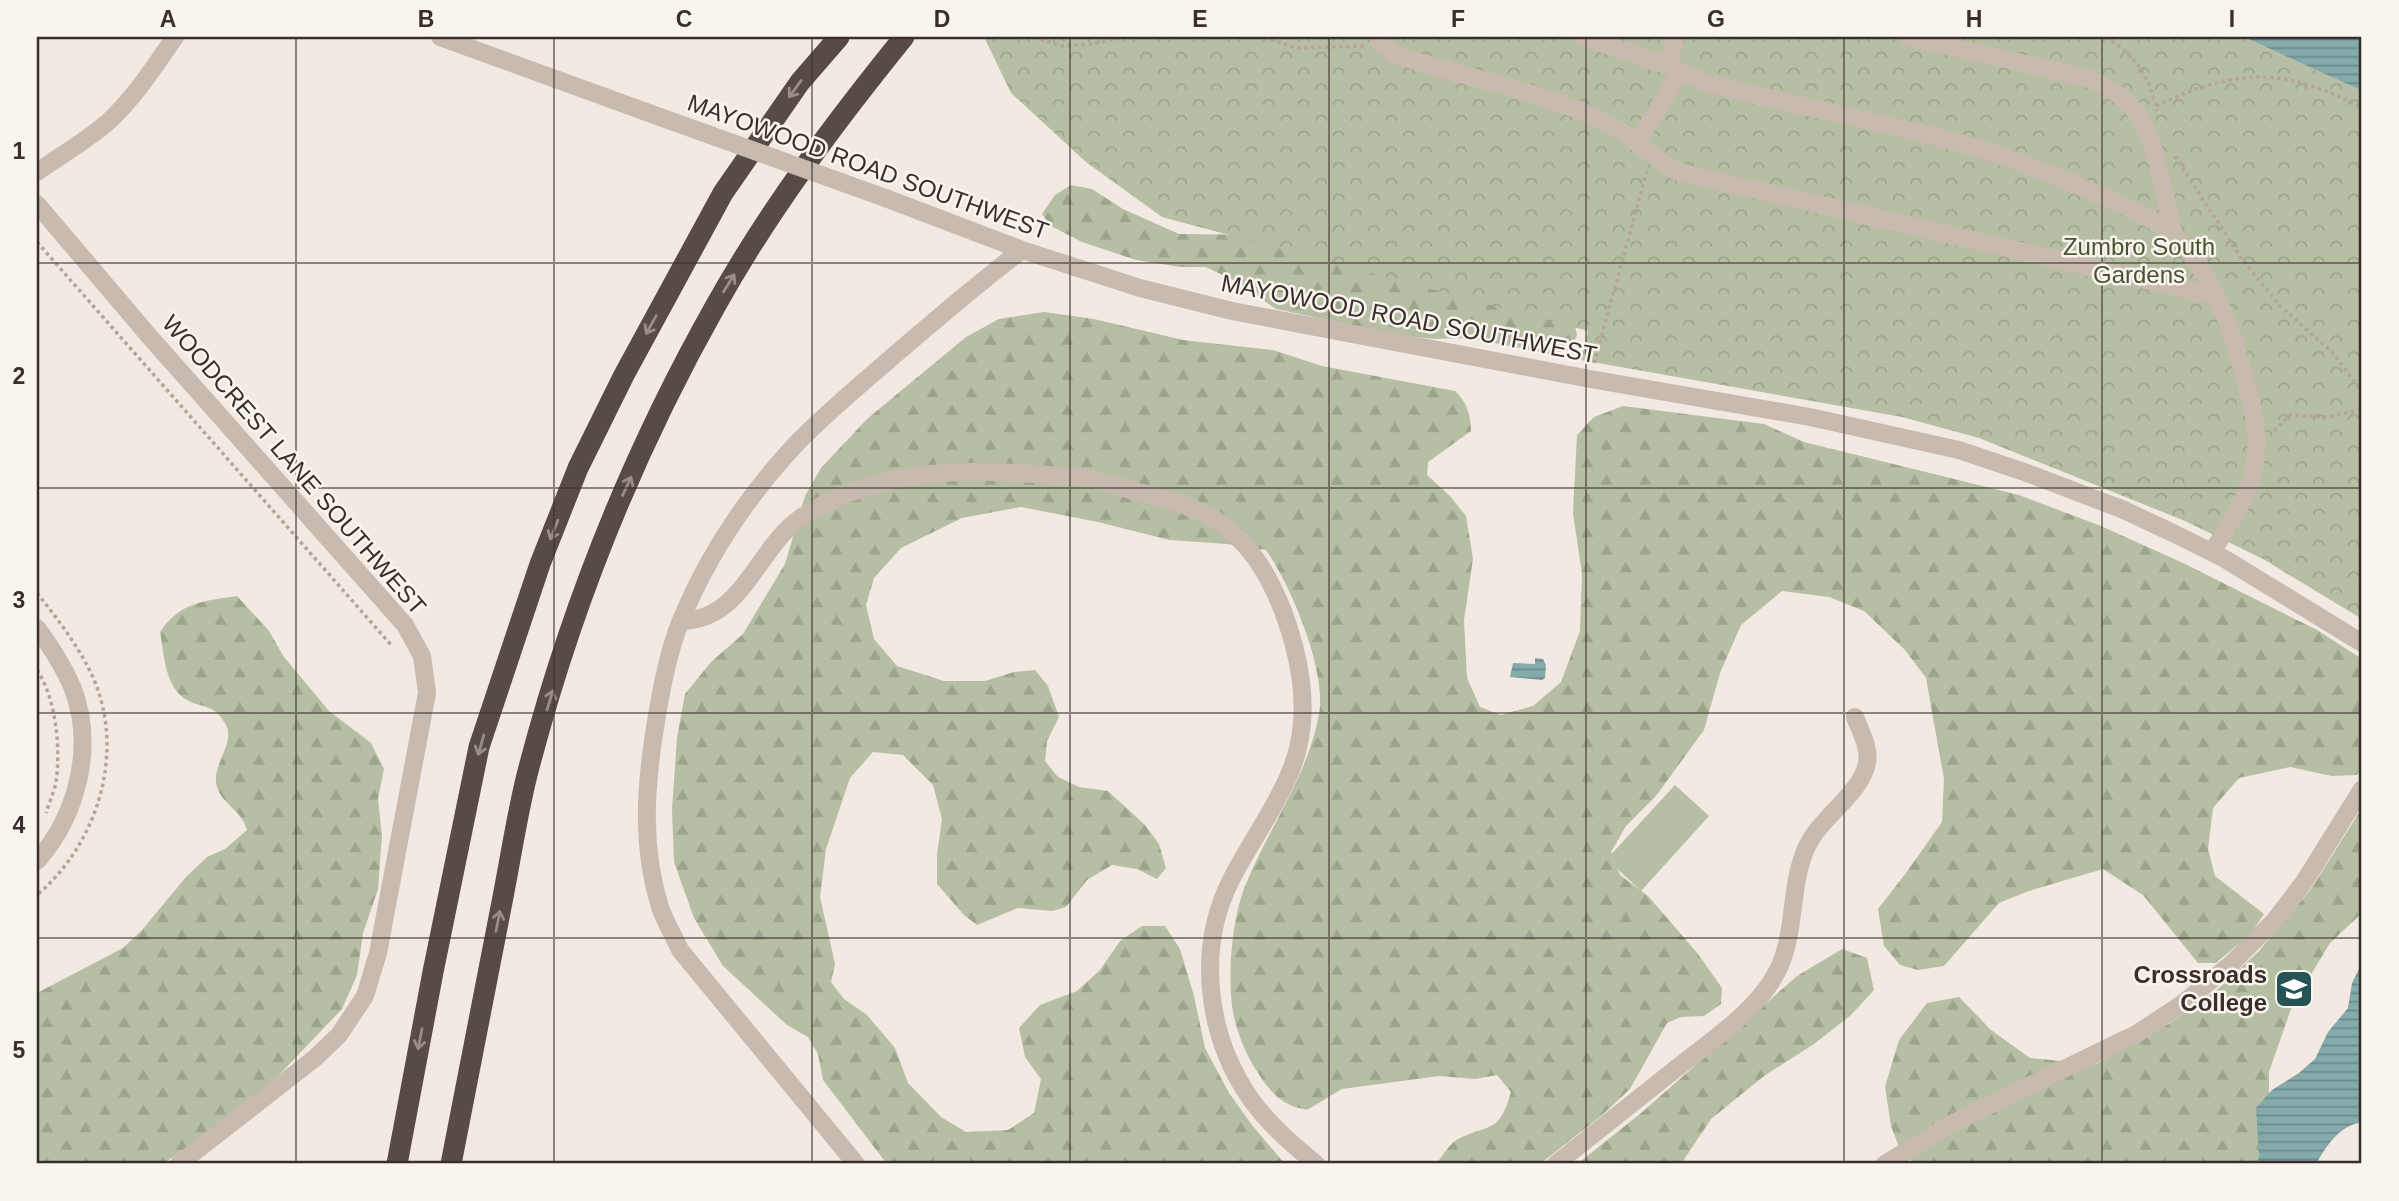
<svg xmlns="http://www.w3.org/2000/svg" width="2399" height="1201" font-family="Helvetica,sans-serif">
<defs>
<pattern id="forest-firs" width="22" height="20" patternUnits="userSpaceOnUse" patternTransform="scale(1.75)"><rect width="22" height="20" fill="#b6bfa3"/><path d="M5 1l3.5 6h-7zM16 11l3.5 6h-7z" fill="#9da48c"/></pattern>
<pattern id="park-crowns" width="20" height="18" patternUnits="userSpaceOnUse" patternTransform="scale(1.75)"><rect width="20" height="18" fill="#b6bfa3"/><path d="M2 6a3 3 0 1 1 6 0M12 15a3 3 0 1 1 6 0" fill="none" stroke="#9da48c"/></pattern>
<pattern id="water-rules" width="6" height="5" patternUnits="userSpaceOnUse" patternTransform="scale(1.75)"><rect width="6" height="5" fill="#84aaab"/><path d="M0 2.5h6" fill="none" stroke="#6d8b8b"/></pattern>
</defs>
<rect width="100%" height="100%" fill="#f1e9e2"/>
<path fill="url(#forest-firs)" d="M1071,185L1092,189L1123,209L1179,234L1268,235L1574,321L1577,335L1571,350L1551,354L1469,338L1434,339L1398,335L1276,309L1235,281L1206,267H1180L1136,260L1082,242L1051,226L1042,214L1055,195Z
M1044,312L1094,319L1183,340L1273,350L1322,366L1455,391C1467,402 1471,416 1471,431L1428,462L1427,475L1450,496L1466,516L1473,559L1464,620L1467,678L1480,707L1501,715L1533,706L1561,682L1580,631L1582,574L1573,513L1577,435L1594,417L1623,406L1764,424L1804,442L2019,495L2101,526L2183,563L2317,630L2362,659V768L2357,775L2332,776L2290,767L2239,778L2213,808L2208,849L2215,876L2264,914L2251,933L2216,963H2198L2143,895L2103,869L2029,891L1999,903L1944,966L1918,970L1900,965L1884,946L1878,909L1906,873L1942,822L1944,779L1926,678L1905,650L1864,611L1829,597L1782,591L1741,625L1720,673L1704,730L1656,796L1626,826L1611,852L1620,875L1648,896L1698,954L1722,988L1721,1004L1704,1016L1681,1017L1667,1023L1630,1089L1601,1116L1540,1164H1436C1442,1157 1449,1144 1458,1139C1491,1123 1499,1134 1511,1092L1497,1075L1475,1079L1439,1076L1342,1089L1307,1110C1278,1105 1268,1089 1253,1065C1241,1045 1232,1018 1231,994C1229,962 1233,914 1246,884C1269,827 1308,776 1319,714C1327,671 1291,585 1266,550L1227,544L1169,540L1098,522L1021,507L962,518L901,548L874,578L866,605L874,639L897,666L944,681H985L1014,672L1035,670L1048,686L1059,717L1047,741L1045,761L1058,777L1079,787L1108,791L1145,825L1159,844L1166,868L1157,879L1137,869L1112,865L1087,880L1066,907L1052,911L1018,908L977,925L964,915L937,884V855L942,819L933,785L903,755L873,752L850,778L826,849L820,897L835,964L831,982L844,999L867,1015L895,1048L908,1083L941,1117L966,1132L1008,1130L1034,1113L1041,1079L1025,1057L1019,1028L1040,1005L1077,991L1100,970L1120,941L1142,926H1165L1180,949L1194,996L1205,1048L1229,1093L1252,1125L1285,1164H887L823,1080L818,1054L808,1037L787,1025L723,966L694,918L674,862L672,810L677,738L685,694L711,662L743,634L785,564L805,496L821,468L867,419L966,337L999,319Z
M237,596L269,631L284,657L329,711L371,743L384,769L378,799L382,835L378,889L363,933L357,975L342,1009L278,1076L229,1117L163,1164H37V993L123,948L142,930L186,877L207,857L225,849L247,830C241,808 219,804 216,782C214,763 235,742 226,725C214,703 203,709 187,700C165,688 164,654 160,632C180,602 204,601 237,596Z
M2362,808V913L2330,943L2292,1006L2269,1072V1164H1914L1899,1147L1891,1126L1885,1087L1899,1040L1927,1003L1959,997L1991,1030L2030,1058L2096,1064L2170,1023L2218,989L2259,951L2311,889Z
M1842,949L1867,958L1874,990L1851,1015L1814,1044L1764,1076L1711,1119L1681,1164H1577L1640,1114L1797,976Z"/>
<path fill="url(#park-crowns)" d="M984,37H2244L2362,91V619L2263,559L2185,521L1979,438L1902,417L1581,360L1588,331L1162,217L1086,162L1011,93Z"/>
<path fill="#b6bfa3" d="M1675,785L1709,816L1641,891L1607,859Z"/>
<path fill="url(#water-rules)" d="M2244,37H2362V91Z
M1535,658L1543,659L1546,665L1545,678L1542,680L1510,677L1513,663L1535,664Z
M2362,963V1122C2339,1126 2327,1145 2316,1164H2256L2259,1157L2256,1108L2272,1090L2299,1073L2315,1059L2328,1032L2348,1008L2352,983Z"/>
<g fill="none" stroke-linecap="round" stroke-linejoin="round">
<path stroke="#b4a499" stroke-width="3.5" stroke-dasharray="3.5 3.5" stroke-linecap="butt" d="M1034,37L1061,46L1092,44L1125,37
M1264,37L1296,48L1365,46
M2106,37C2136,56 2149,76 2157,111
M2156,106C2237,68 2283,66 2362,108
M2175,156L2241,258L2280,306L2333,353L2362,392
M37,242L392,646
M1594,363L1647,171
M2274,431L2290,415L2329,417L2362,409
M37,593C59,621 81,649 95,682C125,757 96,845 37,895
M37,670C56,698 61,749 56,782C54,792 49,803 46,813"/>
<path stroke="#c8baaf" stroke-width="18" d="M440,37L660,117
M1378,37L1382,45L1394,54C1463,78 1543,90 1608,124C1634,137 1653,159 1678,172L2215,296
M1583,37L1669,66L1704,82C1786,104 1870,119 1952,141C2001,154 2050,173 2097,194C2119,204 2158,219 2175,237C2207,268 2227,316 2239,358C2251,397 2263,437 2252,477C2244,504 2226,529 2212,552
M1908,37L2087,78C2103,85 2120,93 2132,107C2157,138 2164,196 2174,235
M1669,66L1675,37
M1637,142L1681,71
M37,172C60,156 86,141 108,122C135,97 154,67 175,37
M888,199L1022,250L1140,288L1232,311L1590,379L1810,417L1959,450L2027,473L2124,510L2175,534L2225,559L2362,643
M37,204L149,336L405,625L422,656L427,693L378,953L365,996L339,1035L315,1058L179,1164
M681,621C744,620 756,548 802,517C870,472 954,468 1033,474C1050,476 1069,475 1086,478C1103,481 1120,487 1137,492C1162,498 1190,505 1212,518C1248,539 1268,573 1283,611C1299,655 1309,701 1298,748C1289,789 1252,839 1232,878C1196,947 1206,1034 1250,1098C1268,1124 1292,1144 1316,1164
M37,628C51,647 64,667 73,689C95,747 77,816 37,861
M856,1164L680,950C674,936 665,922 660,907C642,850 645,792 654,734C660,696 667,655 681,620C708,555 749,494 797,443C826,413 859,386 891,358C934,321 977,284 1022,250
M1556,1164C1595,1133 1634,1102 1673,1071C1709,1042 1764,1007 1781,963C1797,924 1789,876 1811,839C1825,815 1862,791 1867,763C1870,748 1860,730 1855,717
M1885,1164L1953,1123L2138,1033L2182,1004L2230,965L2275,920L2304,882L2362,789"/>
<path stroke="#584a44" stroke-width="21" d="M397,1164L433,972L479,747L540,564L578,468L624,375L723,193L800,82L839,37
M451,1164C468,1075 485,986 503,897C511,856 517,815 527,775C569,612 633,452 716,305C769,210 836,121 904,37"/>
<path stroke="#c8baaf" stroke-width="18" d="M660,117L888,199"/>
</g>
<defs><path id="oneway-shaft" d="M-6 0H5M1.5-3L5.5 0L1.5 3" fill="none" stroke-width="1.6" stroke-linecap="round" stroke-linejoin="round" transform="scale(1.75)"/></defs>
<g stroke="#988e88">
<use href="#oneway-shaft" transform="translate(795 89) rotate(126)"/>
<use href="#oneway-shaft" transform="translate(729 283) rotate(-58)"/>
<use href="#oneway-shaft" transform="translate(651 325) rotate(119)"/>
<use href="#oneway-shaft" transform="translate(627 486) rotate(-65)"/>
<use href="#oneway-shaft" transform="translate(554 530) rotate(112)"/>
<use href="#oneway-shaft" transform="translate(550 700) rotate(-73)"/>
<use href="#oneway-shaft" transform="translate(481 745) rotate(106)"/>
<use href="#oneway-shaft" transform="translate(498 921) rotate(-79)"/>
<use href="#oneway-shaft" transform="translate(420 1039) rotate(101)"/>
</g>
<path fill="none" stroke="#382f2c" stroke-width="2" stroke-opacity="0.55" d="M296,37V1164M554,37V1164M812,37V1164M1070,37V1164M1329,37V1164M1586,37V1164M1844,37V1164M2102,37V1164M37,263H2362M37,488H2362M37,713H2362M37,938H2362"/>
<defs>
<symbol id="university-square" viewBox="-11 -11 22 22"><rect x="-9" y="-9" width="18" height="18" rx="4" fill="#265355" stroke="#f9f4ee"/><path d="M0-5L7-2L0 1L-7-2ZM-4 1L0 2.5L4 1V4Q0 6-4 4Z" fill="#fff"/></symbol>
</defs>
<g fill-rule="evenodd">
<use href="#university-square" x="2272" y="967" width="44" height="44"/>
</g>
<g text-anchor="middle" stroke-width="5" stroke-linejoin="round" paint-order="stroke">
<g font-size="24" fill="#382f2c" stroke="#f9f4ee">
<text transform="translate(868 167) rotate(20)" y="8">MAYOWOOD ROAD SOUTHWEST</text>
<text transform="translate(1409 319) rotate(11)" y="8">MAYOWOOD ROAD SOUTHWEST</text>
<text transform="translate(294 465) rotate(49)" y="8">WOODCREST LANE SOUTHWEST</text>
</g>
<g font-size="24" fill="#485332" stroke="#f9f4ee">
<text x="2139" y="255">Zumbro South<tspan x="2139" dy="28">Gardens</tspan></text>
</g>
<g font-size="24" font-weight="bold" fill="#382f2c" stroke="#f9f4ee" text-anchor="end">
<text x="2267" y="983">Crossroads<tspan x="2267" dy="28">College</tspan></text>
</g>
</g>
<rect width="2399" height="1201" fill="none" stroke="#f9f4ee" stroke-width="77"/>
<rect x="38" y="38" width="2322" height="1124" fill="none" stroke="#382f2c" stroke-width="2.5"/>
<g font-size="23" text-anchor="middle" font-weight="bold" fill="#382f2c">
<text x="168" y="27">A</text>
<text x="426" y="27">B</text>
<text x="684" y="27">C</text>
<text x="942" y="27">D</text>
<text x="1200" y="27">E</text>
<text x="1458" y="27">F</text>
<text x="1716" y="27">G</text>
<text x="1974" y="27">H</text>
<text x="2232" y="27">I</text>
<text x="19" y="159">1</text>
<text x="19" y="384">2</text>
<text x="19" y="608">3</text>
<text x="19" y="833">4</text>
<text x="19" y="1058">5</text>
</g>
</svg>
